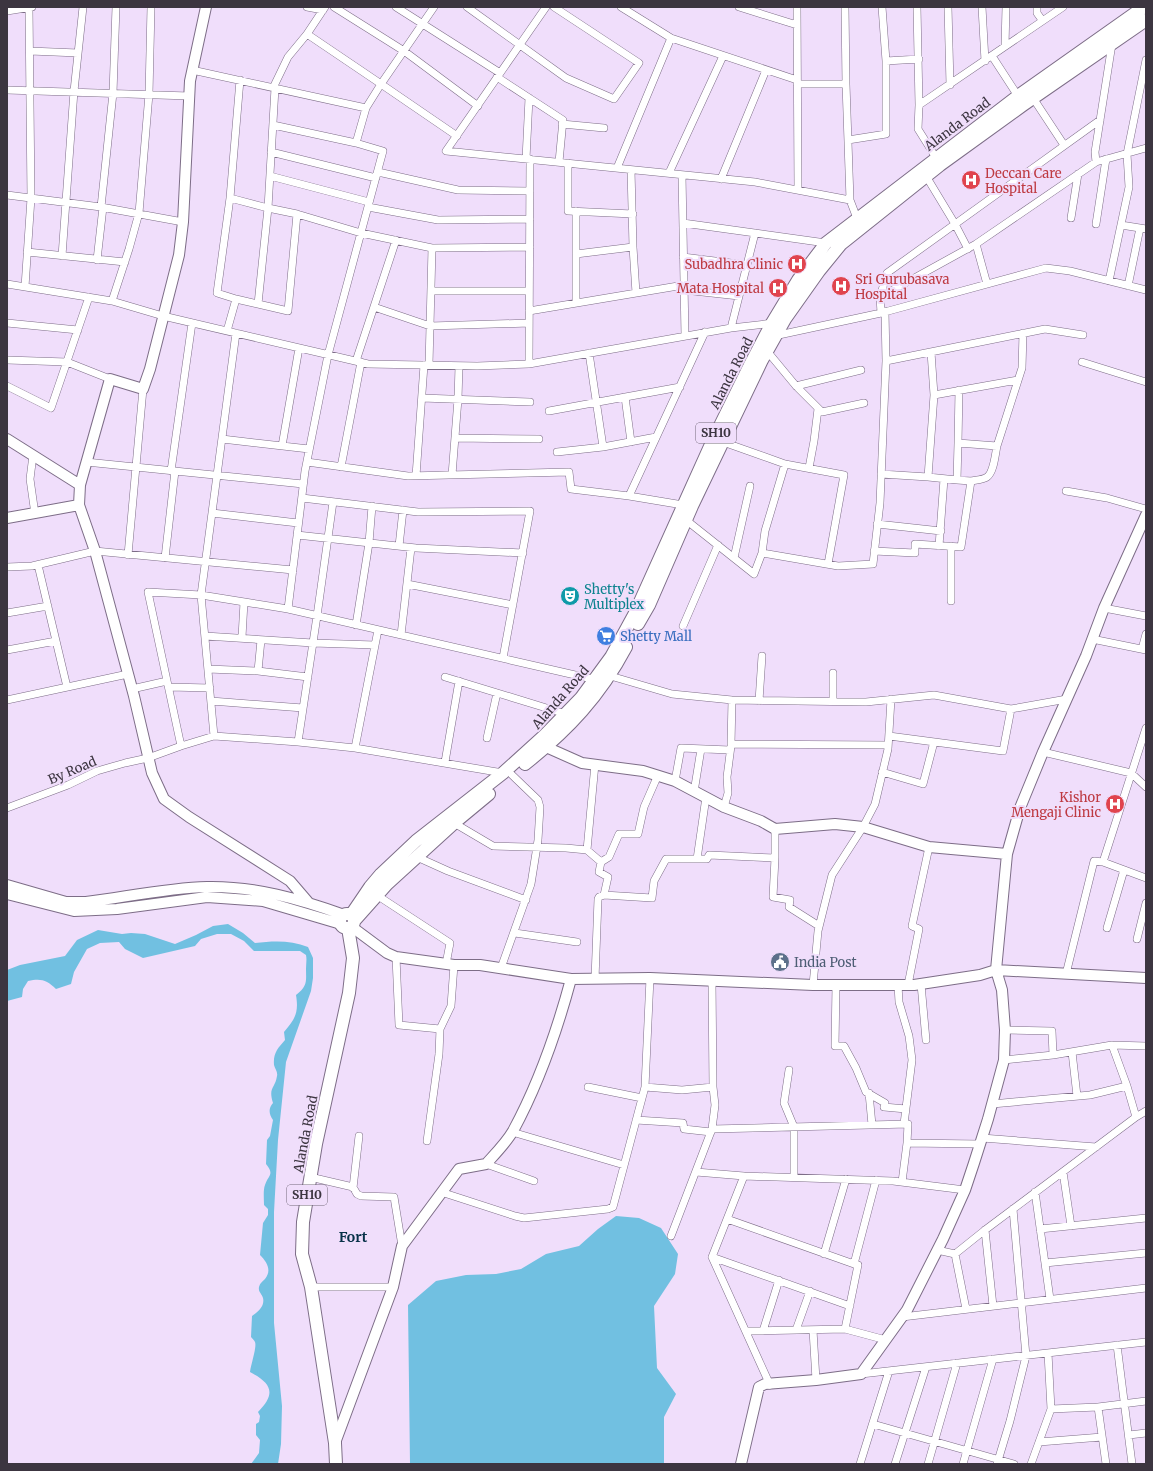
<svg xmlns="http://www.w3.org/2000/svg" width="1153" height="1471" font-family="Merriweather,serif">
<rect width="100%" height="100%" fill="#f0defb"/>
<path fill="#71c0e1" d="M228,924L243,933L255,943C273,941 291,940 308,947L313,958V978L311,991L286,1062L278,1140L274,1212V1323L282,1406L281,1444L278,1464H251L259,1453L260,1440L256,1435V1424L259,1422L260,1416L258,1412C277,1393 271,1383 250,1372C251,1364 257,1347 255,1342C254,1340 252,1338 251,1337L252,1316C258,1312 265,1306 263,1298C262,1294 258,1292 259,1287C260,1283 262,1282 265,1279C272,1270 267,1262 260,1255L263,1223L268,1215V1209L264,1205C264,1199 263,1190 265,1185C268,1175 275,1175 266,1164L267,1140L270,1136L273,1120C269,1114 268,1109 273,1103C268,1087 275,1089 277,1076C278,1072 275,1069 274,1065C273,1053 278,1048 285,1040L284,1032C295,1019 299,1013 296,995C308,986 306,981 306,969C306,964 307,960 306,955L300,951H254L244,941L231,934H217L201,939L195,946L143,958L125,949L119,942L100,943L87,949L74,972L71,984L56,989C47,980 41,978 28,981L23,989L22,997L7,1001V970L20,965L65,956L77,940L98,930L122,934L131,933L145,934L175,944L196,935L213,926Z
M616,1216L639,1218L661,1228L678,1254L675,1274L654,1306L657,1368L676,1394L664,1417V1464H410L408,1305L436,1281L466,1275L496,1274L521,1269L546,1254L579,1246L598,1229Z"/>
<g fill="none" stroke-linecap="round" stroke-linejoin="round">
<defs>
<path id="street" d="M307,7L323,10
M334,7L404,51L478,106
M396,7L500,73
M434,7L381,84L457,136
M467,7L566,78L614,99L639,63L554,7
M546,7L446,151L755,182L850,200
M621,7L671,38L797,80
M739,7L797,25
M797,7L798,190
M845,7L846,84L850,200L858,221
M917,7L919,105
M948,7L950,85
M982,7L985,61
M1037,7V13L1042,20
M7,11L32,7
M1005,46L1006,7
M30,51L78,53
M992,56L1018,96
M886,61L919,59
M192,70L366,108L381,84L307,34L325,7
M497,77L563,120L559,162
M240,80L230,198L268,208L297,214L361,233L432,248L530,247
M797,84H846
M273,88L288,57L307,34
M7,90L189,96
M1033,98L1064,145
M562,124L604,128
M273,125L356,143
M848,140L886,134V61L882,7
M271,152L376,178
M526,159L529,98
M938,161L918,129L919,105L1063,7
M1096,162L1095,152L1112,44
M568,163V211L633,214
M617,168L671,38
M631,170L633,247L636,293
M378,172L458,190L530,191
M669,173L723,56
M682,175L685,336
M270,176L369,202
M926,176L955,224L968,249
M721,179L766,70
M7,195L101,207L183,222
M101,207L113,93L116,7
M368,207L438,220L530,219
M1071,218L1078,174
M683,223L826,243
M1096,224L1106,159
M1121,225L1146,229
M976,244L987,284
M27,252L125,262
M576,254L633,247
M62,256L74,91L83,7
M683,257L747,265
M97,260L103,207
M1109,281L1129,187L1127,154L1146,60
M7,284L112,301L129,249L139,213L149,94L151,7
M1128,286L1140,228
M25,287L31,198L29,8
M684,290L739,296
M431,291H529
M880,297L887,273L1100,120
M236,299L258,304L268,208L275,88
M112,301L163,316L368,364L477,366L529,364L731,328L774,323
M576,303V211
M258,304L288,311L297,214
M374,307L430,326L529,323
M529,311L684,285
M885,311L886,361L1045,329L1083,335
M881,313L1046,268L1070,271L1146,290
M7,323L78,330
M731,328L755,233
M227,331L236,299L217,293L230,198
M236,333L201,595L214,736L298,742L355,748L503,773
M774,336L881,313L880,297L976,244L1096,162L1146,148
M767,351L796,386L822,412L864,403
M931,352L934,395
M589,353L603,447L656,437
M7,360L67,362L110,379
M356,361L396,240
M1082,362L1146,382
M529,364L530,159
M429,365L432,248
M7,386L51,408L89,297
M796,386L861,370
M625,397L631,442
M422,398L530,402
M549,411L680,387
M455,438L539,439
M222,439L309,449
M723,442L785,464L844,475L828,564
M958,443L959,390
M282,446L299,348
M557,452L603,447
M33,455L30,479L35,514
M86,462L303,484
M307,462L408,476L569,472L571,489L629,496
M341,467L361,362
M809,468L814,441L818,409
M171,471L192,323
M881,474L928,477
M452,475L458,399L459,366
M416,476L424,365
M957,480L928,477L934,395L1018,380
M971,481C975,480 983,480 987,477C994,472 995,455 997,446
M1066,491L1107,498L1146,509
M302,498L418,512L530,511L503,658
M683,505L629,496L705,332
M212,513L298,523
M686,520L754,574L762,553L838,566L873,564L880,503L886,361
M877,524L941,531
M297,535L416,548L523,553
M399,546L403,510
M939,546L944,479
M951,546V601
M874,551L915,553V544L961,547L971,481L957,480L958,443L997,446L1022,368L1023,333
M762,553L765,531L785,464
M128,555L143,389
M165,558L175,471
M734,558L750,486
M38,565L67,687
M7,567L32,566L95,551L293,570
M407,584L513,605
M1104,608L1146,616
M288,609L597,680
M7,613L48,606
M356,625L369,543L372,506
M683,626L718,545
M401,635L411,548
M205,636L313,643L375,645
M242,637L244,602
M1092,639L1146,650
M1142,649L1146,634
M7,650L56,641
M208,669L258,671L261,640
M258,671L308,677
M607,675L672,694L732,700L866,702L934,695L1011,709L1067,699
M445,677L566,714
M169,687L210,688
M132,689L167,681
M7,700L128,674
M732,700L731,744L888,745
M211,701L303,708
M759,701L762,656
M833,701V673
M889,736L1003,751L1011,709
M487,738L497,693
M298,742L317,616L333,502
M181,746L214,736
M355,748L378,630
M1043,752L1131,773L1146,787
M445,762L459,681
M882,772L923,784L934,742
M675,781L681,748L730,750
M694,792L701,749
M724,807L728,793L727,777L731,746
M7,808L68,785L97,771L125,763L148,758L181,746L148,592L201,595L288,609L305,471L328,355L383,151L356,143L366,108
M454,823L493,846L566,848L587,850L601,862L609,857L619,834H638L644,807L658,775
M587,850L595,764
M417,857L448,871L526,900
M775,858L773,897L790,900L789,907L819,926
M697,859L706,797
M601,862L599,872L608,877L604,895L652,898L654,881L666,859H707L709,855L775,858V829
M1103,862L1146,878
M375,894L450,943L446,964
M1107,928L1124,870
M515,933L577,942
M1137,939L1146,903
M396,957L399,1025L440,1029
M501,968L531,884L538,840L540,807L538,800L512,775
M1066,974L1094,861L1103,862L1146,728
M595,979L598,899L599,897L604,895
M712,980L713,1087
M921,984L926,1040
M813,985L818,931L832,875L863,827L875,804L888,749L891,699
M836,985L835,1046H844L856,1068L866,1092L885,1103L884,1107L906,1109
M898,985L899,1002L909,1036L912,1060L904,1124
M908,985L919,929L912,926L929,847
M1005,1030L1052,1031L1053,1055
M1072,1052L1077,1096
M1004,1060L1053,1055L1112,1045
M789,1070L784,1103L794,1127V1177
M588,1087L642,1098
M645,1087L682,1090L713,1087L715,1105L712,1129
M869,1093L872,1125
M992,1104L1090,1095L1127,1086
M1136,1117L1146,1111
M636,1120L683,1123L684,1129L711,1132
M512,1132L624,1165
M982,1138L1096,1147
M427,1141L439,1054L440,1029L451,1006L454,965
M486,1164L534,1181
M696,1172L744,1176
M1063,1172L1071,1226
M310,1177L353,1187L357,1194L361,1196L394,1197L402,1246
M902,1182L907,1143
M353,1188L359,1136
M441,1192L515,1216L524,1218L608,1209L613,1207L645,1087L650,978
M1035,1192L1050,1299
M727,1219L854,1264L876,1180
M1040,1229L1146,1218
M985,1230L993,1306
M671,1236L712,1129L908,1124L907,1143L980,1144
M937,1250L955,1254
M824,1254L846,1179
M712,1257L850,1306
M1045,1263L1146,1253
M854,1264L858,1265L845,1329L886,1340
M311,1287H393
M966,1309L955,1254L985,1230L1136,1117L1127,1086L1112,1045L1146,1046
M902,1317L1146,1288
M796,1330L810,1291
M813,1330L816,1380
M746,1331L845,1329
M763,1331L779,1280
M1117,1345L1132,1464
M1048,1353L1051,1409L1098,1407L1146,1401
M861,1374L1146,1342
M770,1385L712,1257L744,1176L893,1181L965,1190
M1098,1407L1106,1464
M873,1424L1014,1464
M1129,1435L1146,1433
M1039,1442L1102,1437
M860,1464L889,1371
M895,1464L926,1367
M928,1464L957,1363
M963,1464L993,1359
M997,1464L1010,1421L1026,1356L1013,1209
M1031,1464L1051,1409"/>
<path id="secondary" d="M206,7L190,81L183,222L179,255L150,369L143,389L110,379L80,485L79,505L95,551L134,696L152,773L164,799L189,817L290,881L308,902
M7,439L80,485
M7,518L79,505
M546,747L582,763L643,771L675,781L724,807L761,821L775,829L835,824L863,827L929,847L1007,854
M7,885L66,902H86C126,897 167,888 207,887C254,886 300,899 344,915
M7,894L74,911L117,909L207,897L263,901L341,924
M352,927L387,953L396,957L454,965H480L571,979L650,978L813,985H914L980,975L996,970L1146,978
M335,1443L393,1287L402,1246L459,1169L486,1164C495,1154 506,1143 513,1131C539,1083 557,1031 571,979
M741,1464L759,1387L765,1384L816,1380L861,1374L907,1310L943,1239L965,1190L974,1163L988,1119L1004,1060L1005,1030L1002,990L996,970L1007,854L1020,808L1043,752L1086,656L1104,608L1146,515"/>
<path id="primary" d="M638,624L649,605L692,506L762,360L785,319L819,271L841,244L940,165L1023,105L1146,20
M525,764C568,730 600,696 626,647
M340 921a7 7 0 1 1 14 0a7 7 0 1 1-14 0Z
M351,915L370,887L381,874L416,841L503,773L545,735L581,698L611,657L635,613L712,442L751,363L772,323L798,280L826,243L1018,96L1144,7
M354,921L387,884L454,823L489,794
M336,1464L335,1443L311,1287L302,1254L303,1222L316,1144L349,993L353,958L348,928"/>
</defs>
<use href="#street" stroke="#7d6d87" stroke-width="8"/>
<use href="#secondary" stroke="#7d6d87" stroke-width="12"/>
<use href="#primary" stroke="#7d6d87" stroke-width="14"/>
<use href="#street" stroke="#fff" stroke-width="7"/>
<use href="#secondary" stroke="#fff" stroke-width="10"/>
<use href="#primary" stroke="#fff" stroke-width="12"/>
</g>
<defs>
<symbol id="hospital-disc" viewBox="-11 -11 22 22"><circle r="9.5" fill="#e0444e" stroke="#f0defb"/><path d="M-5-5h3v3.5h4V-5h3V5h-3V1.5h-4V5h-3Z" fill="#fff"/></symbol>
<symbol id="theatre-disc" viewBox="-11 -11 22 22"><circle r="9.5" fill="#0f9aa8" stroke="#f0defb"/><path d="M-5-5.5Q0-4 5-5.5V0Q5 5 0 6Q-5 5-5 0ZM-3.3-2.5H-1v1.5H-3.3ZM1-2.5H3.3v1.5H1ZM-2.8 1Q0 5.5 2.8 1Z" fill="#fff"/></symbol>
<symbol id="supermarket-disc" viewBox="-11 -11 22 22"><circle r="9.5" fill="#3f7fe0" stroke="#f0defb"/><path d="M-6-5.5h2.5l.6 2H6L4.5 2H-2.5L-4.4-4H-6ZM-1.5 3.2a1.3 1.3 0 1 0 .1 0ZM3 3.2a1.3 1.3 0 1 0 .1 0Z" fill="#fff"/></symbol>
<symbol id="civic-disc" viewBox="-11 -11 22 22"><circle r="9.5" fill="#5c6f8a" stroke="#f0defb"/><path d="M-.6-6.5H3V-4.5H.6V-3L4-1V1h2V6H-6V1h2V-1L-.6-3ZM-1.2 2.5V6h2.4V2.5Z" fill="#fff"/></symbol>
</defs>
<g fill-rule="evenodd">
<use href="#hospital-disc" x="960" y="169" width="22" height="22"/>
<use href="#hospital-disc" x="786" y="253" width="22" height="22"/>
<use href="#hospital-disc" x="830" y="275" width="22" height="22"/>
<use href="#hospital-disc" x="767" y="277" width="22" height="22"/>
<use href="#theatre-disc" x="559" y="585" width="22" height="22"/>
<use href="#supermarket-disc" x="595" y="625" width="22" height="22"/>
<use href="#hospital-disc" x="1104" y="793" width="22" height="22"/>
<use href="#civic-disc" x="769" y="951" width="22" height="22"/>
</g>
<g text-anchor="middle" stroke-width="4" stroke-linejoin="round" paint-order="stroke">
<g fill="#f0defb" stroke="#726878" stroke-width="1">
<rect x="696" y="423" width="40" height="20" rx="3"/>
<rect x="287" y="1185" width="40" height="20" rx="3"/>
</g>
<g font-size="12" font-weight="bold" fill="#3c3540">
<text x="716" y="437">SH10</text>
<text x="307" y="1199">SH10</text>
</g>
<g font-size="13" fill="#3c3540" stroke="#f0defb">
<text transform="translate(957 124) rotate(-37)" y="5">Alanda Road</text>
<text transform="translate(731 373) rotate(-63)" y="5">Alanda Road</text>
<text transform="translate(560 697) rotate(-49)" y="5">Alanda Road</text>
<text transform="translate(72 770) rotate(-23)" y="5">By Road</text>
<text transform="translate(305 1134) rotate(-79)" y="5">Alanda Road</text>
</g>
<g font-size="13" fill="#be3a42" stroke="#f0defb" text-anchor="end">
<text x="985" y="178" text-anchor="start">Deccan Care<tspan x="985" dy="15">Hospital</tspan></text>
<text x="783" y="269">Subadhra Clinic</text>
<text x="855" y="284" text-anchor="start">Sri Gurubasava<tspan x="855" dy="15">Hospital</tspan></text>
<text x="764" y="293">Mata Hospital</text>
<text x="1101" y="802">Kishor<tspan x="1101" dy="15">Mengaji Clinic</tspan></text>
</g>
<g font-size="13" fill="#0d838f" stroke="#f0defb" text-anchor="start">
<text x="584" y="594">Shetty's<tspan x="584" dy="15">Multiplex</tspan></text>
</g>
<g font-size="13" fill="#366cbe" stroke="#f0defb" text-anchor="start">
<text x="620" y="641">Shetty Mall</text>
</g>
<g font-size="13" fill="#4e5e75" stroke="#f0defb" text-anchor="start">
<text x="794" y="967">India Post</text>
</g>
<g font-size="14" font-weight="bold" fill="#073148" stroke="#f0defb">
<text x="353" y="1242">Fort</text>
</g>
</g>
<rect width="1153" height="1471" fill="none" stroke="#3c3540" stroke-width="16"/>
</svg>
